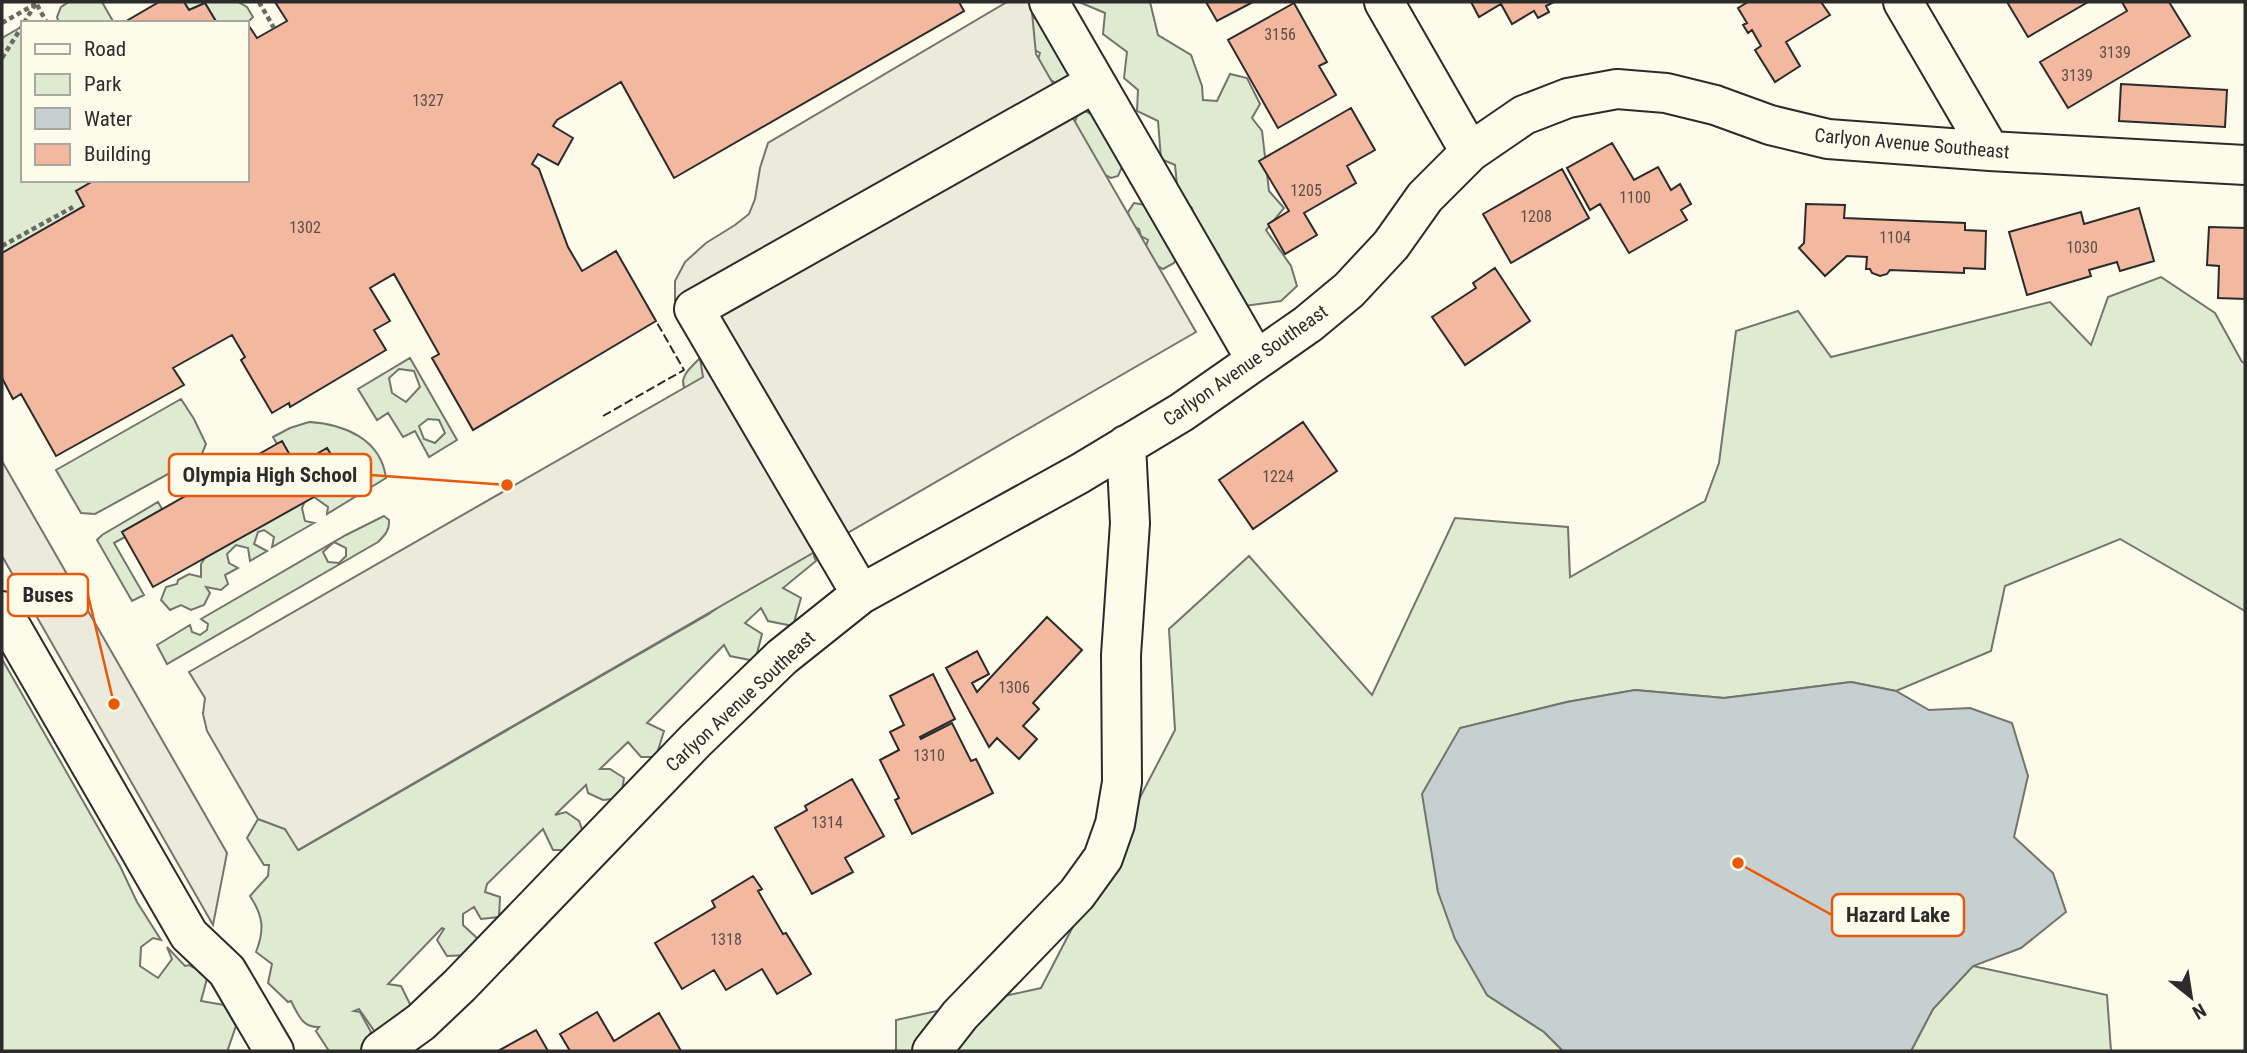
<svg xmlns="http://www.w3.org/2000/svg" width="2247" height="1053" font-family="'Roboto Condensed',sans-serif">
<rect width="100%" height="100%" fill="#fdfbea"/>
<path fill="#deebd1" stroke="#74746e" stroke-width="2" fill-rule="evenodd" d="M69,2H102L114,23H59L57,17L61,7Z
M184,2H238L247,7L253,17L247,23H217L205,3L189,10Z
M1079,2H1150L1158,35L1191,55L1202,86L1203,100L1217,101L1230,74L1247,78L1260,104L1252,118L1262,131L1269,191L1284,208L1266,230L1291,266L1297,286L1281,301L1244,306L1220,287L1219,255L1202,247L1192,208L1178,195L1175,165L1161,159L1158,121L1137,111L1138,90L1124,78L1127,52L1103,34L1105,13Z
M1027,17L1044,19L1070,71L1067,77L1056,83L1044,76L1036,66L1040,53L1033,49Z
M23,26V180H95L84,206L2,253V38Z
M1085,111L1093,115L1122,167L1118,176L1111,178L1103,174L1074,125L1078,113Z
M1134,203L1151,206L1177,257L1174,263L1163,269L1151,262L1144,252L1148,240L1141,236L1139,229L1132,226L1128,212Z
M2161,277L2215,313L2242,362L2245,363V611L2120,539L2005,586L1991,651L1896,691L1851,682L1724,698L1635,690L1567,702L1460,728L1433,852L1438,892L1487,995L1544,1032L1563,1051H896V1020L1041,988L1175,730L1169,629L1249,556L1372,695L1455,518L1568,527L1570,577L1705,501L1719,463L1736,331L1798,311L1831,357L2050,302L2091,345L2108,297Z
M410,358L457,440L429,457L415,431L403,437L388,413L377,420L358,389ZM399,369L414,371L420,387L406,402L392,393L389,378ZM428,419L439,420L445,433L435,443L424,439L419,426Z
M700,358L716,359L691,403C678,379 681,377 700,358Z
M181,399L194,419L206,444L201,456L95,514L81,513L56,470Z
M309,422C344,424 381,439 386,478L327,514L328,507L314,497L306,484L338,466L327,448L296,466L282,442L277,444L273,437L290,428Z
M305,501L302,508L305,521L314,523L272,547L274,537L264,530L258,532L254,544L267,551L250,561L248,548L236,545L227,554L229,563L238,568L225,575L228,584L221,590L206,587L210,593L204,605L191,610L181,605L170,610L161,600L166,587L177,584L178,580L189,574L201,577V564L205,558Z
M158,502L162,509L122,532L125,537L114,543L144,595L132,601L97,540L102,535Z
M384,516L389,520C390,530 385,535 378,542L167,664L157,645L190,625L192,632L200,635L207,630L208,624L201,619L346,535ZM334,542L346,548V556L339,563L328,562L323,552Z
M820,532L814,556L816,561L783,588L801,598L793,626L768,621L761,608L745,623L762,634L755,661L730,656L724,645L647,723L664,731L656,757H641L628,742L600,769H610L624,778L621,798L603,800L588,793L586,785L555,815L566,812L579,821L584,835L576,850H553L543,829L487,884L485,892L500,897L499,917L481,919L474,907L463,914V925L478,939L470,955L447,956L437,940L444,929L442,928L388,984L401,986L411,1006L375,1032L359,1009L354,1011L360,1012L371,1032L362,1051H329L316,1031L319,1027C302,1028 298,1014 291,1001L288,1002L268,983L272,964L256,952C265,929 263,916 250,896L268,876L269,865H264L247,838L258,819L285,829L299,850L709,614Z
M2,659L120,866L137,902L161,940L153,938L141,947L140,966L158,978L172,959L167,947L185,966L189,965L208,975L201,1001L224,1005L236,1026L228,1049L229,1051H2Z
M1973,966L2107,995L2111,1051H1911L1933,1009Z"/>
<path fill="#eceadb" stroke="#74746e" stroke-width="2" d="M1007,2H1031L1036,54L1196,332L298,850L285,829L258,819L207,731L203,714L205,698L189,672L703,377L699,352L675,308V281L685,262L706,243L735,225L749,214L755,199L760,168L768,143Z
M2,461L227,853L213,925L2,556Z"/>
<path fill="#c7d0d0" stroke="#74746e" stroke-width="2" d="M1851,682L1896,691L1929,710L1970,708L2012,723L2028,776L2014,837L2053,873L2066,912L2021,948L1973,966L1933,1009L1911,1051H1563L1544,1032L1487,995L1455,939L1438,892L1422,794L1460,728L1567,702L1635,690L1724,698Z"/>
<path fill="#f2b8a0" stroke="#2b2b2b" stroke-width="2" d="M159,2H184L189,10L205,3L217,23H123Z
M275,2H959L964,11L674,178L621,82L557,120L553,126L573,138L558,165L538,154L532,164L539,169L568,247L582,271L616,251L656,321L473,430L432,358L439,354L394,274L370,288L390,321L374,330L386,350L290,407L289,403L272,413L241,360L245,357L232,335L173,368L184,385L56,456L21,394L13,399L2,378V253L84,206L76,191L95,180H247V23L257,38L287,21Z
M1206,2H1253L1217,21Z
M1471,2H1554L1546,6L1549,12L1538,18L1534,11L1512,24L1501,4L1479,17Z
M1748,2H1821L1830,15L1786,42L1800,66L1775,82L1755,50L1761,46L1752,30L1748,33L1743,25L1747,23L1738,8Z
M2007,2H2088L2028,37Z
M2122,2H2169L2190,36L2068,108L2040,62L2127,11Z
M1294,3L1327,62L1319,66L1336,95L1278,128L1228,40Z
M2121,84L2227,90L2225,127L2119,121Z
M1351,108L1375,150L1347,166L1356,183L1304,213L1317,235L1285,254L1268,224L1289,211L1259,161Z
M1612,143L1634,180L1658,167L1671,190L1680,184L1691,204L1681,210L1687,220L1629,253L1600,204L1590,210L1567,168Z
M1562,169L1589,218L1511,263L1483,214Z
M1806,204L1845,205L1844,218L1965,223V230L1986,231L1985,269L1964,268V273L1890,270L1887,274L1880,276L1872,273L1870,269H1866L1867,257L1847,256L1825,276L1799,248L1804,243Z
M2139,208L2154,261L2120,271L2117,262L2089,270L2091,276L2027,295L2009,232L2081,212L2084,224Z
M2209,227L2245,228V299L2218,298L2219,266L2207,265Z
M1495,268L1530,321L1465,365L1432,317L1476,288L1473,283Z
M1303,422L1337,471L1253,529L1219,480Z
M282,441L296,466L327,448L338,466L306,484L314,497L153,587L122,532Z
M1047,617L1082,650L1033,703L1039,709L1023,726L1037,739L1019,759L997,738L989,747L946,668L977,651L989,674L972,683L977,692Z
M933,674L955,719L920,737L921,739L952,723L971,761L976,759L993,793L912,834L895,800L899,798L880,760L899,750L890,732L904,725L890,696Z
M852,779L884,836L845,858L853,872L812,894L775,828L807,810L805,806Z
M753,876L762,889L758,891L783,934L786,933L811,974L777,994L762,969L726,990L714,970L682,989L655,943L715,907L712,901Z
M597,1012L614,1041L659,1013L681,1051H570L560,1034Z
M536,1030L548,1051H498Z"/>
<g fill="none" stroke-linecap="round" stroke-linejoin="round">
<defs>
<path id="minor" d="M1049,2L1256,360
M1384,2L1470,152
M1903,2L1990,151
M861,594L694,309L1095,83
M2,611L189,935L227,971L274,1051
M381,1051L421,1022L460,985L695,741L782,657L861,594L1079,474L1182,412L1308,324L1349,290L1391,245L1425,197L1470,152L1524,115L1568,98L1617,89L1666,93L1715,105L1770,125L1828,139L1990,151L2245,165
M932,1051L960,1015L1077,894L1103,858L1115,824L1122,782L1121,655L1130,523L1126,445"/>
</defs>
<use href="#minor" stroke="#2b2b2b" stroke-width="42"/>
<path stroke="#6a6964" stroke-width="4.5" stroke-dasharray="5 3.5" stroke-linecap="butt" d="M259,2L274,28
M2,23L39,2
M24,23L36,3L47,23
M2,58L23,25
M2,246L73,207"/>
<use href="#minor" stroke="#fdfbea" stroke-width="38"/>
<path stroke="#2b2b2b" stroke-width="2" stroke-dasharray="9 3.5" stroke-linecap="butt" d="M603,416L684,370L656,321"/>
</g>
<g text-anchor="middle" stroke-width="5" stroke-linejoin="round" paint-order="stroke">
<g font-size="16" fill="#5d4e48">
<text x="1280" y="40">3156</text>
<text x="2115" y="58">3139</text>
<text x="2077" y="81">3139</text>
<text x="428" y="106">1327</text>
<text x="1306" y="196">1205</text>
<text x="1635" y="203">1100</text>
<text x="1536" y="222">1208</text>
<text x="305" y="233">1302</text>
<text x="1895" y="243">1104</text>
<text x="2082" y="253">1030</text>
<text x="1278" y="482">1224</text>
<text x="1014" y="693">1306</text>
<text x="929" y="761">1310</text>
<text x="827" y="828">1314</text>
<text x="726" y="945">1318</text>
</g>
<g font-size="19" fill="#2b2b2b" stroke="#fdfbea">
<text transform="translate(1912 143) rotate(5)" y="7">Carlyon Avenue Southeast</text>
<text transform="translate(1245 365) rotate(-35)" y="7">Carlyon Avenue Southeast</text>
<text transform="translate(740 701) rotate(-43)" y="7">Carlyon Avenue Southeast</text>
</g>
</g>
<path fill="none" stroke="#e8590c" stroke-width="2.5" d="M507 485L371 475M114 704L88 595M1738 863L1832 915"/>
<g fill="#e8590c" stroke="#fdfbea" stroke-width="2.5">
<circle cx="507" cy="485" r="7"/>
<circle cx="114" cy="704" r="7"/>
<circle cx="1738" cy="863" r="7"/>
</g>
<g fill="#fdfbea" stroke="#e8590c" stroke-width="2.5">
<rect x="169" y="454" width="202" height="42" rx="7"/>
<rect x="8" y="574" width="80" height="42" rx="7"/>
<rect x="1832" y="894" width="132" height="42" rx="7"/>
</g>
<g font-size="21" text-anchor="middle" font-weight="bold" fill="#2b2b2b">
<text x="270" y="482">Olympia High School</text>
<text x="48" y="602">Buses</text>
<text x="1898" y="922">Hazard Lake</text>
</g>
<rect width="2247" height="1053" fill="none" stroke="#2b2b2b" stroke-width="7"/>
<rect x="21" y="21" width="228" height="161" fill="#fdfbea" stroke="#a9a89e" stroke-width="2"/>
<rect x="35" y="44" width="35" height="10" fill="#fdfbea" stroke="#a9a89e" stroke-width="2"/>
<text x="84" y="56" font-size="21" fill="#2b2b2b">Road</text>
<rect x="35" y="74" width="35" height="21" fill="#deebd1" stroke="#a9a89e" stroke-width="2"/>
<text x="84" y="91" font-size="21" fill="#2b2b2b">Park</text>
<rect x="35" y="108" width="35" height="21" fill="#c7d0d0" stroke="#a9a89e" stroke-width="2"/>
<text x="84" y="126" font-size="21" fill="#2b2b2b">Water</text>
<rect x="35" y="144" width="35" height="21" fill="#f2b8a0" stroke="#a9a89e" stroke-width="2"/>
<text x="84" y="161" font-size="21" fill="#2b2b2b">Building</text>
<g transform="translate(2191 997) rotate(150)" stroke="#fdfbea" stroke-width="5" paint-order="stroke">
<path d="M0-5L12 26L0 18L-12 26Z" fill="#2b2b2b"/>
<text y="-10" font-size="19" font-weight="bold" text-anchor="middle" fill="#2b2b2b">N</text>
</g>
</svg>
